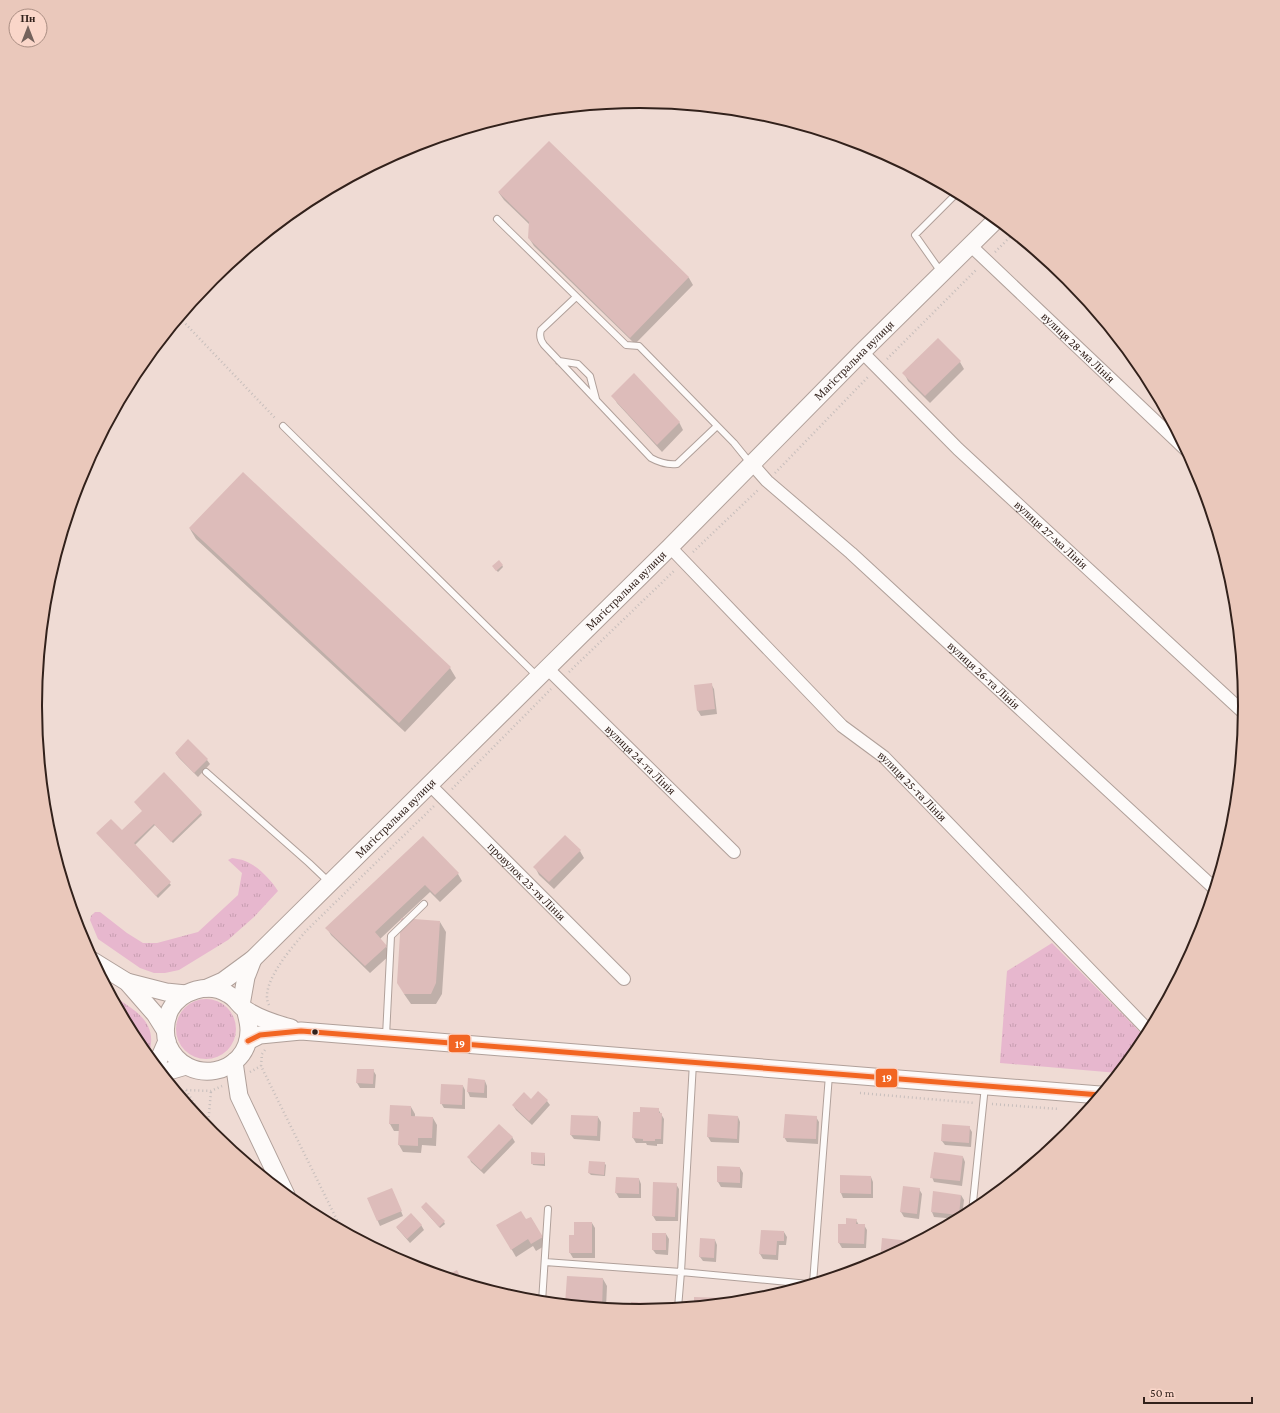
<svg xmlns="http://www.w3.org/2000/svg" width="1280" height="1413" font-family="'Crimson Pro',serif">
<defs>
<pattern id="grass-tufts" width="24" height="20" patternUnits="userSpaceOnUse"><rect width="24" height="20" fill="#e7b7ce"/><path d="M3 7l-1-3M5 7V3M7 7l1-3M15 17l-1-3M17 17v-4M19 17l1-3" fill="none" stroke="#c79db0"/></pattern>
</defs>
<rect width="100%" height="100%" fill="#efdbd4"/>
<path fill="url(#grass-tufts)" d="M232,858C236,859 241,859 245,861C258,866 271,880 278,891L254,917L228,940L179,970L165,973H154L140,968L98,939L90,920L91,916L95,912H100L127,933L143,943H157L198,932L238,895L242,873L228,860Z
M1052,943L1146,1038L1118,1073L1000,1063L1007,971Z
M112,995C136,1011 160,1023 148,1056L137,1042Z
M176 1029a30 30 0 1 1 60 0a30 30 0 1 1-60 0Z"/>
<path fill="#0003" d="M549,142L689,278L693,285L635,344L534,246L529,238L530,225L504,200L499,193Z
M960,362L964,369L930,403L908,381L904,373Z
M613,396L679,422L683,430L662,452L617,403Z
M190,529L450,668L456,678L405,732L196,539Z
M502,565L503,567L498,572L494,568Z
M711,684L714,689L717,714L701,716L698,711L695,686Z
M176,754L207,760L210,764L198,777L179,758Z
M143,811L201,813L202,815L173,843L155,825L135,845L171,885L158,898L99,835L122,832Z
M423,837L458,874L462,881L440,902L430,892L380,939L391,954L370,973L331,935L327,928Z
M580,851L584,858L554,889L539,875L535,867Z
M440,922L446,932L442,994L436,1004H411L404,994Z
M373,1070L376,1075L375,1088H360L357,1083Z
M485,1081L487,1086V1098L470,1097L468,1092Z
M463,1086L465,1090V1109L444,1108L441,1103Z
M531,1100L547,1101L550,1105L532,1125L516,1110L513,1105Z
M411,1107L415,1114V1117L433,1118L437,1125L436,1146L422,1145L421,1153L403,1152L399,1145L400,1131H394L390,1124Z
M658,1109L664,1119L663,1144H657V1146L647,1145L646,1143H636L633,1138Z
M709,1115L738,1117L740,1122L739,1143L711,1142L708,1137Z
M598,1117L601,1122L600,1141L574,1139L571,1135Z
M816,1117L819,1122L818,1144L787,1142L784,1137Z
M969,1127L972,1132L971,1147L945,1145L942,1141Z
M512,1137L515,1142L484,1174L471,1162L469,1157Z
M1043,1148L1046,1152L1020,1173Z
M544,1154L545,1156V1166L533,1165L532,1163Z
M963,1157L965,1162L962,1186L934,1182L932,1177Z
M590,1162L604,1163L606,1165L605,1176L591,1175L589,1173Z
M718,1167L740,1168L743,1173L742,1188L721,1187L718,1182Z
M871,1177L873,1182V1198H843L841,1193Z
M639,1179L641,1184V1198H619L616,1193Z
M676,1184L679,1189L678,1221H656L653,1216Z
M919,1189L922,1194L919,1219L904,1217L901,1212Z
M394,1194L403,1216L380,1226L368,1199Z
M961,1195L964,1200L962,1217L958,1219L934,1217L932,1212Z
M422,1208L444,1222L445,1224L440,1228Z
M531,1218L546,1245L536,1251L533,1246L516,1257L498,1226L526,1221Z
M856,1220L859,1225H864L867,1230L866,1248H842L839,1243V1225H847Z
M592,1223L595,1228V1258H573L570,1253V1236H575Z
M421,1225L424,1230L410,1243L397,1228Z
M784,1232L787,1237L786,1245H779L778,1260L763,1259L760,1254Z
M666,1234L669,1239L668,1255L656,1254L653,1250Z
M715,1240L717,1245L716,1262L703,1261L700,1257Z
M568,1277L603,1279L607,1286L606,1308L566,1304Z
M743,1297L760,1299L743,1301Z
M695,1298L722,1299L725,1303L695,1306Z
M660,1304L663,1309L640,1311H631Z"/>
<path fill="#ddbcba" d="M549,141L689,277L630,338L528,238L529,222L498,192Z
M938,338L961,361L925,396L902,373Z
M634,373L680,422L657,445L611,396Z
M243,472L451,667L399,723L189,528Z
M499,560L503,565L496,571L492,566Z
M712,683L715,709L697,711L694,685Z
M188,739L208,759L194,773L175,753Z
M164,772L202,812L171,842L154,824L134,843L171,882L156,896L96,833L111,819L122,830L142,811L134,802Z
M565,835L581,850L549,882L533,867Z
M423,836L459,873L435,895L425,885L375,932L387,946L365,966L325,928Z
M401,918L440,921L436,983L431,994H404L397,983Z
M357,1069H374L373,1084L356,1083Z
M468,1078L485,1080L484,1093L467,1092Z
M441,1084L463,1085L462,1105L440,1104Z
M538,1091L548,1100L529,1121L512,1105L524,1092L531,1099Z
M390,1105L411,1106V1116L433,1117L432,1138H418V1146L398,1145L399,1124H389Z
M640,1107L659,1108V1113H662L661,1139H655V1141H643V1139L632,1138L633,1112H640Z
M708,1114L738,1116L737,1139L707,1137Z
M785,1114L817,1116L816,1139L783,1138Z
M571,1115L598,1116L597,1136L570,1135Z
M499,1124L513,1137L481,1170L467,1157Z
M942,1124L970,1126L969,1143L941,1141Z
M1042,1147L1047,1151L1019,1174V1173Z
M531,1152L545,1153L544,1164H531Z
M934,1152L963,1156L960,1181L930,1178Z
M589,1161L605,1162L604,1175L588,1173Z
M717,1166L740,1167V1183L717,1182Z
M840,1175L871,1176V1194L840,1193Z
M616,1177L639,1178V1194L615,1193Z
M653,1182L677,1183L675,1217L652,1216Z
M903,1186L920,1188L917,1214L900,1212Z
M392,1188L402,1211L377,1221L367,1198Z
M933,1191L961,1195L959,1215L931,1212Z
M426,1202L445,1221L439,1227L421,1207Z
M521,1211L526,1219L531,1217L543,1237L531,1244L528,1239L511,1250L496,1225Z
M411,1213L422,1225L407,1239L396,1227Z
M846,1218L857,1219L856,1224H865L864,1244L838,1243V1224H846Z
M574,1222H592V1253H569V1235H574Z
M761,1230L784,1231V1241H777L776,1255L759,1254Z
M652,1233H666V1250H652Z
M700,1238L715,1239L714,1258L699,1257Z
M882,1238L910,1241V1245L880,1261Z
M457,1270L463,1282L445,1276Z
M567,1276L603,1278L602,1308L565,1304Z
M742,1296L760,1298V1299L742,1301Z
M521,1297L535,1298V1301L522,1300L521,1299Z
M694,1297L723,1298V1303L694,1306Z
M631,1302L660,1303V1310L640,1311H630Z"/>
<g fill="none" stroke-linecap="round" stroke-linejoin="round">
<defs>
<path id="lane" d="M497,219L626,345L639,346L734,443L751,464
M941,272L915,235L957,193
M576,297L541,330C539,336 540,340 544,345L651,458C660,463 667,465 677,464L717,426
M559,361L578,364L590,376L596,399
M283,426L537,676
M206,772L309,863L330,883
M386,1036L391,936L424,904
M972,1212L985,1086
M545,1262L681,1272L693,1063
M813,1283L829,1075
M542,1302L548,1209
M678,1308L681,1272L809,1284"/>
<g id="street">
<path id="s1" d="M970,245L1186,450"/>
<path id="s2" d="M862,352L958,449L1244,713"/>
<path id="s3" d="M752,464L767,481L851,553L1214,888"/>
<path id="s4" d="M670,547L842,726L884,757L1149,1031"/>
<path id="s5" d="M547,668L734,852"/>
<path id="s6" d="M429,784L624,979"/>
</g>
<g id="secondary">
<path d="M93,961L127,982L155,1014L165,1030"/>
<path d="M127,982L166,992L186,994"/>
<path id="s7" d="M207,988L223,981L253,959L670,547L862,352L996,220"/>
<path d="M241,1005L246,977L253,959"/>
<path d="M245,1009C247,1016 249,1023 249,1030C249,1076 186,1087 168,1045C164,1034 165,1021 170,1010C181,990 209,982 228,994C236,998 239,1006 246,1010C260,1019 276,1024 291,1028"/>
<path d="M248,1041L260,1035L301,1031L1100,1095"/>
<path d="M234,1062L239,1096L286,1195"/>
<path d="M156,1066L167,1041"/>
<path d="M162,1073L186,1066"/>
</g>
</defs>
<use href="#lane" stroke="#b0a09a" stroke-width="8"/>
<use href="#street" stroke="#b0a09a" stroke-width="14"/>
<use href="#secondary" stroke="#b0a09a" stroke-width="19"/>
<path stroke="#c7bebc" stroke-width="2.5" stroke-dasharray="1 3" stroke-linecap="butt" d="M995,252L1013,234
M180,318L276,419
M887,359L977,269
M775,473L869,376
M693,552L759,489
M569,672L675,570
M452,789L551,689
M269,1005C258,985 294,945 306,931L434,806
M265,1050L262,1054L261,1066L342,1230
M250,1072L261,1066
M186,1090L212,1134
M179,1093L185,1090L211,1091L222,1086
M860,1093L975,1103
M992,1104L1059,1109
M208,1125L211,1091"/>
<use href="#lane" stroke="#fdfaf9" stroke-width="6"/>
<use href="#street" stroke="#fdfaf9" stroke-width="12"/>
<use href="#secondary" stroke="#fdfaf9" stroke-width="17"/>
<defs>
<path id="bus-1" d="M248,1041L260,1035L301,1031L1100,1095"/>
</defs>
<use href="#bus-1" stroke="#fad6c9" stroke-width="8"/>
<use href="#bus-1" stroke="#f26522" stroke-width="5"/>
</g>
<circle fill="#32211b" stroke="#fad6c9" stroke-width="1.5" cx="315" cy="1032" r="3.5"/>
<g text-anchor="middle" stroke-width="3" stroke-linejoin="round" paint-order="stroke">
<g font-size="12" fill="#32211b" stroke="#fad6c9">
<text dy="4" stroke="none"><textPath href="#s1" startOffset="149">вулиця 28-ма Лінія</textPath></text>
<text dy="4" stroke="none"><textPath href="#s7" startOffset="903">Магістральна вулиця</textPath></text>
<text dy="4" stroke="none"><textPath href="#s2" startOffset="263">вулиця 27-ма Лінія</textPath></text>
<text dy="4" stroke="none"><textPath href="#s7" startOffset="579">Магістральна вулиця</textPath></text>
<text dy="4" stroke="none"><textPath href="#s3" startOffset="314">вулиця 26-та Лінія</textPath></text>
<text dy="4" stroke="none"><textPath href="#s5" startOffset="131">вулиця 24-та Лінія</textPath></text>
<text dy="4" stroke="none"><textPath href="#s4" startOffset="341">вулиця 25-та Лінія</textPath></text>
<text dy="4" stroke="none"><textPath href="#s7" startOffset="255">Магістральна вулиця</textPath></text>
<text dy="4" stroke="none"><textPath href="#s6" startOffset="138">провулок 23-тя Лінія</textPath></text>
</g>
</g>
<path d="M0 0H1280V1413H0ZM42 706a598 598 0 1 1 1196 0a598 598 0 1 1-1196 0Z" fill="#eac8bb" fill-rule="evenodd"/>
<path fill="none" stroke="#32211b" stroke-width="2" d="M42 706a598 598 0 1 1 1196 0a598 598 0 1 1-1196 0Z"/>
<g stroke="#fad6c9" stroke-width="1.5">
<rect x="448" y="1034" width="23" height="19" rx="4" fill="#f26522"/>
<rect x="875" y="1068" width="23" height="20" rx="4" fill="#f26522"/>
</g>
<g font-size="11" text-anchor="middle" font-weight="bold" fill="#fff">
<text x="460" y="1048">19</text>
<text x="887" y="1082">19</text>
</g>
<g transform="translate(28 28)"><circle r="19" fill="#fad6c9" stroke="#aa8e83"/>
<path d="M0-3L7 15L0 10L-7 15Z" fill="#74625c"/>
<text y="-6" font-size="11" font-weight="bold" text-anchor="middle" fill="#32211b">Пн</text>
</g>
<path d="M1144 1397v6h108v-6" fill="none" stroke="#32211b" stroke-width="2"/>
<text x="1150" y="1397" font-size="12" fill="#32211b" stroke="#fad6c9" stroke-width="3" paint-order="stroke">50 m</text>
</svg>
